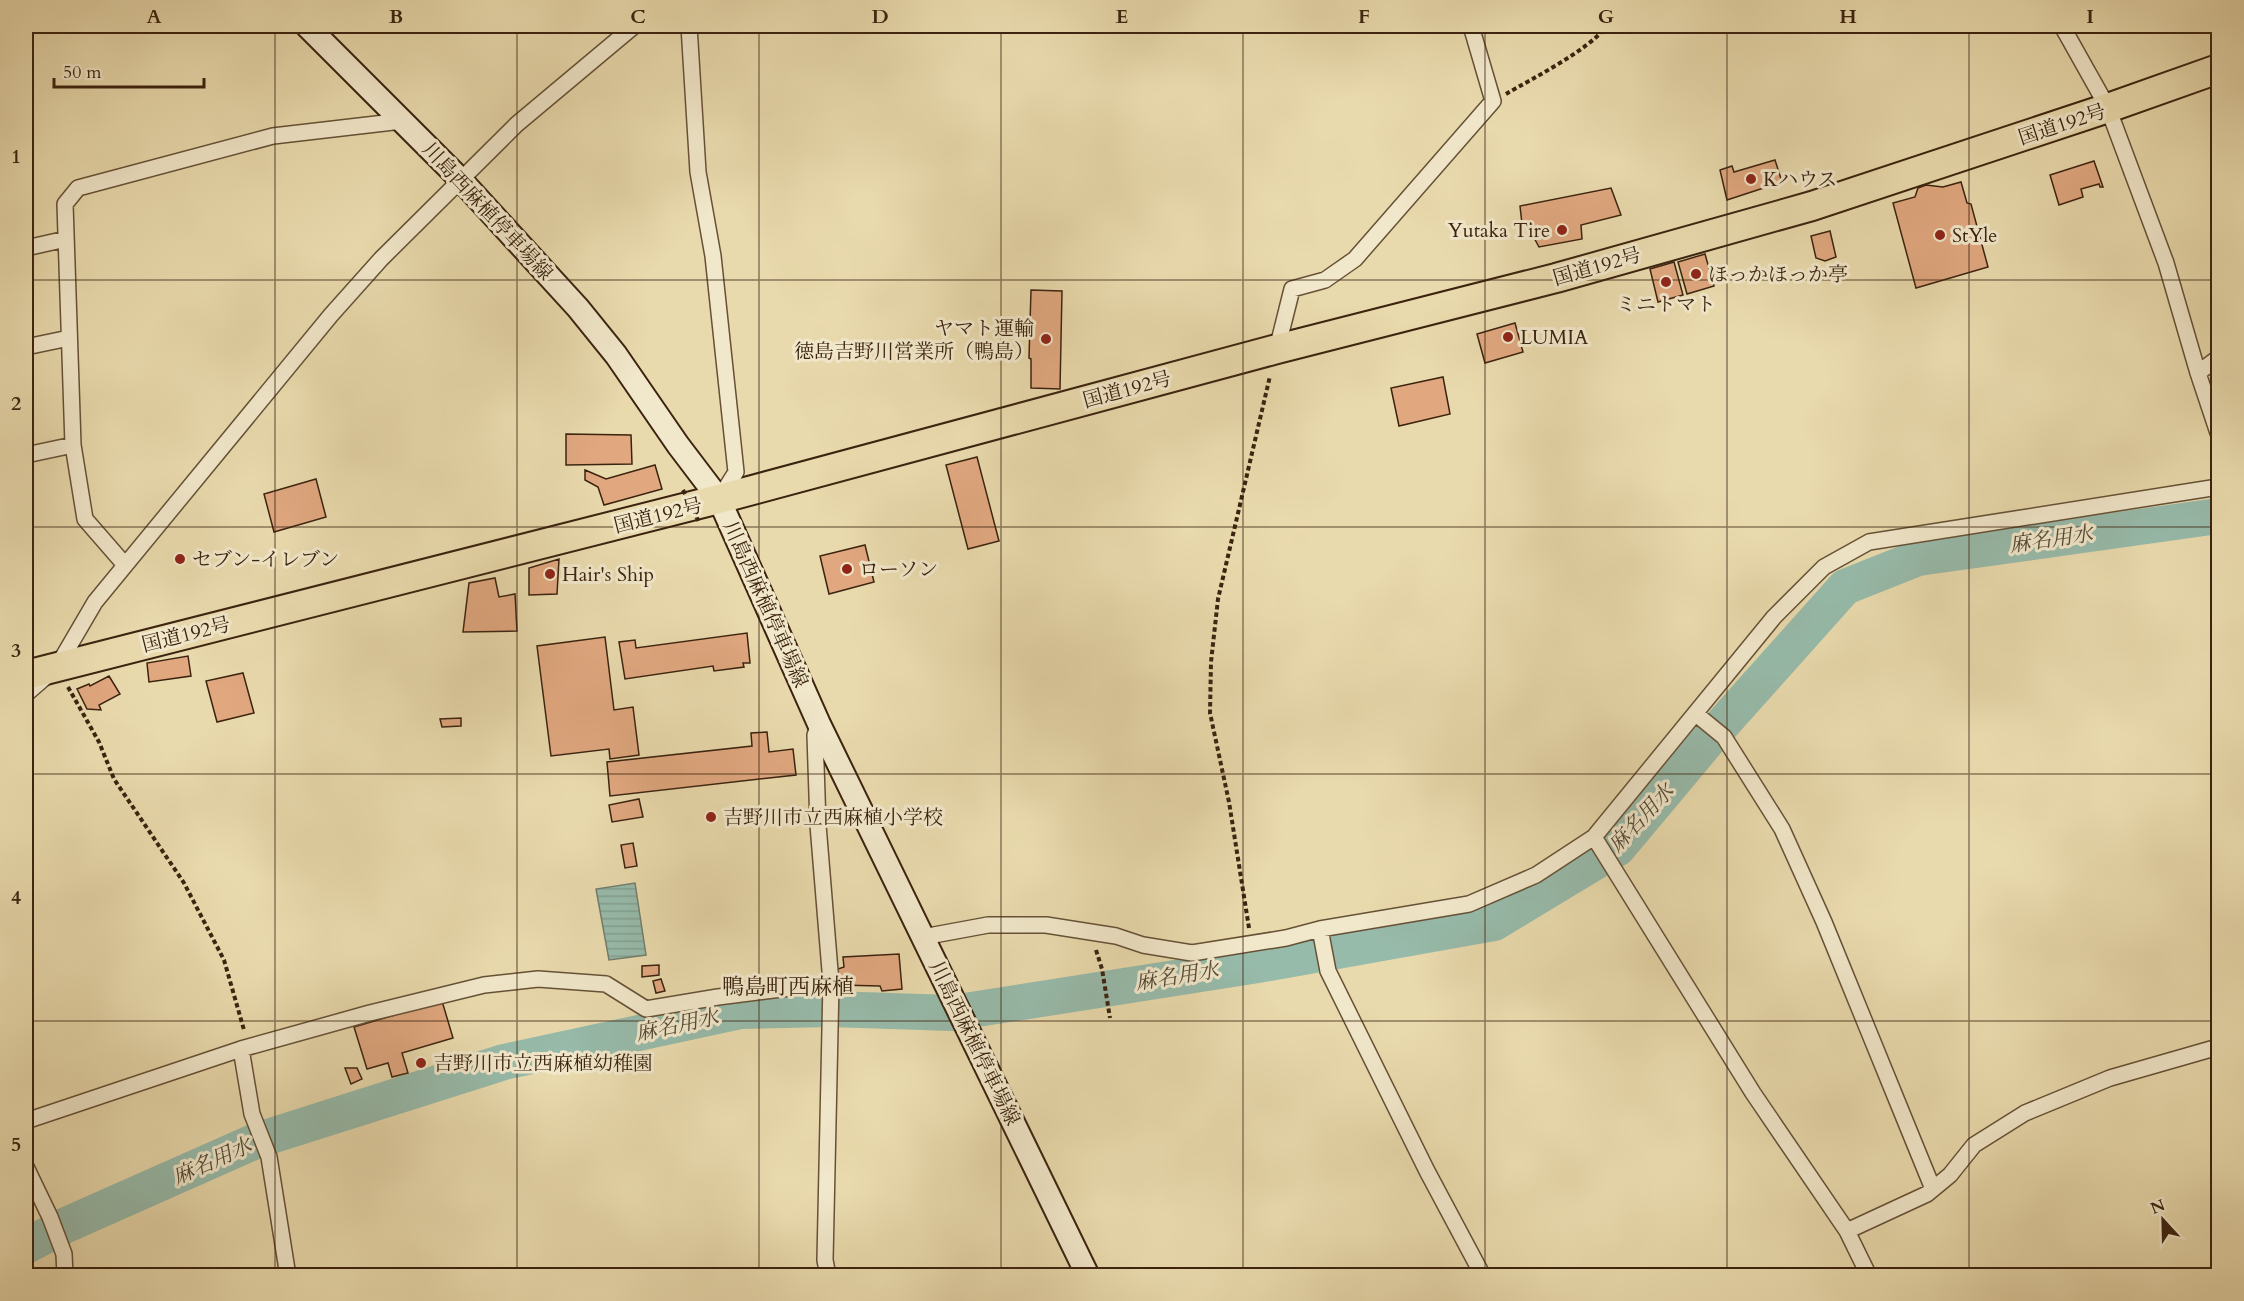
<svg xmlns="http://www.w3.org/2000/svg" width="2244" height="1301" font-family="Cardo,'Noto Serif JP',serif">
<defs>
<pattern id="water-rules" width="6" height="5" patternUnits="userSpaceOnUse" patternTransform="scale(1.5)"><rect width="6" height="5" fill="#97bbab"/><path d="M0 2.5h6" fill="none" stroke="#83a092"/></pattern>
</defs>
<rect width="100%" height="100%" fill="#e9daad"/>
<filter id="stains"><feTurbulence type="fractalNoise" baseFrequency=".00333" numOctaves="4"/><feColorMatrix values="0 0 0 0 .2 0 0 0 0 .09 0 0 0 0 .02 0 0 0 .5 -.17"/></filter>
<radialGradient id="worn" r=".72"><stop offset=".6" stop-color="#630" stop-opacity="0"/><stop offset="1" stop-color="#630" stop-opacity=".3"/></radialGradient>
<path fill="url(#water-rules)" stroke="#727e6d" stroke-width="1.5" d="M635,883L646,955L609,960L596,889Z"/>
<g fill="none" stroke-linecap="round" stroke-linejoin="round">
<path stroke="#97bbab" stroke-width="36" d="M26,1246L64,1226L258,1140L504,1062L741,1011L830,1009L952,1013L1258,965L1494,923L1618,848L1710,738L1845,587L1918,558L2218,516"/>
</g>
<path fill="#e1a880" stroke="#3b230f" stroke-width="1.5" d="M1775,160L1782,182L1727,200L1720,170L1732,166L1734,172Z
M2094,161L2103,187H2100L2099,184L2081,189L2083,197L2059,205L2050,175Z
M1961,182L1967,203L1971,204L1988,267L1916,288L1893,203L1915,197L1918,188L1926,185L1943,187Z
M1611,188L1621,215L1581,225L1582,239L1539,247L1532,234L1530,222L1522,224L1520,206Z
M1830,231L1836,257L1825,261L1816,258L1811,236Z
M1705,254L1714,286L1687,294L1678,262Z
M1674,262L1683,295L1658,302L1650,269Z
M1031,290L1062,291L1060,389L1031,388V359L1029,358Z
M1515,323L1523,352L1485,363L1477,334Z
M1443,377L1450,414L1399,426L1391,388Z
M566,434L631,435L632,464L566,465Z
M977,457L999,541L968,549L946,465Z
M655,465L662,489L604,505L598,487L585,480V470L606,479Z
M316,479L326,517L274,532L264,494Z
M865,545L874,582L829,594L820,556Z
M559,559L557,594L529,595V568Z
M495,578L499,597L515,594L517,631L463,632L469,583Z
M747,633L750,663H743L744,667L714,671L713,666L625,679L619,642L635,640L636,648Z
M605,637L614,710L633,707L639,755L610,759L609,749L551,756L537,646Z
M188,656L191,676L149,682L147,663Z
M243,673L254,713L217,722L206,681Z
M109,676L120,694L99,705L101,710L87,709L77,689L89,684L90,686Z
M461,718V726L442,727L440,719Z
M767,732L769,752L793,749L796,775L610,796L607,762L752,746L751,733Z
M639,799L643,817L612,822L609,805Z
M633,843L637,866L625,868L621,845Z
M899,954L902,989L882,991L880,986L839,985L838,969L844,967L843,957Z
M659,965V975L642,977V966Z
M661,979L665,991L656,993L653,981Z
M442,1001L453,1038L402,1053L408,1073L392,1077L388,1063L367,1069L354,1027Z
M345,1068H357L362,1079L351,1084Z"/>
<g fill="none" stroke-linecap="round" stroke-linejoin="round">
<defs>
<path id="street" d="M689,26L698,172L713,256L736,472L719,499
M2062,26L2108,108L2166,263L2198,373L2218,433
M26,248L66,239
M26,347L69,338
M1277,349L1292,289L1325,280L1355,259L1493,101L1471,26
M2198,373L2218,358
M26,455L73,445
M125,565L85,519L73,445L65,204L78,188L273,136L402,121
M26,694L57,667L95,602L331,315L381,259L517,124L634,26
M1696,714L1724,737L1782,829L1824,922L1933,1189
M819,724L815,735L818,825L831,983L825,1260L828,1276
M1594,837L1753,1093L1847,1231L1869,1276
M1320,929L1328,971L1427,1171L1483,1276
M923,937L988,925H1046L1116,936L1143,945L1192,953L1286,938L1320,929L1469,904L1536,875L1594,837L1774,617L1824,567L1869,542L2218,487
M241,1049L252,1114L269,1157L288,1276
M26,1121L241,1049L370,1013L484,985L538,979L606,984L646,1009L718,997L831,983
M26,1167L50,1217L64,1254L65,1276
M1847,1231L1927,1194L1950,1175L1974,1145L2025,1113L2110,1078L2218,1047"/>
<path id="secondary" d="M307,26L460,179L578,308L616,355L678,445L719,499L819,724L1088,1276"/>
<path id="highway" d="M26,675L719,499L1277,349L1556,278L1812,206L2108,108L2218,69"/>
</defs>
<use href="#street" stroke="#665136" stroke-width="18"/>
<use href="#secondary" stroke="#3b230f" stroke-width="26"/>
<use href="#highway" stroke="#3b230f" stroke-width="32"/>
<path stroke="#3b230f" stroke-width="4" stroke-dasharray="4.5 3" stroke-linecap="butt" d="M1506,94C1535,77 1587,51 1607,26
M68,687L99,742L114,779L184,883L224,960L244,1030
M1249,928L1229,802L1210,713L1211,662L1218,599L1270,376
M1096,950L1102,969L1110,1018"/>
<use href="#street" stroke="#f1e7ca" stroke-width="15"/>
<use href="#secondary" stroke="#f1e7ca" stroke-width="22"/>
<use href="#highway" stroke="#e9daad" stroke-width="28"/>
<path stroke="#3b230f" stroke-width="4" stroke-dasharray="4.5 3" stroke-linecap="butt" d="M683,490L699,522"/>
</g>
<path fill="none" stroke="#3b230f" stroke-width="1.5" stroke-opacity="0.55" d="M275,26V1276M517,26V1276M759,26V1276M1001,26V1276M1243,26V1276M1485,26V1276M1727,26V1276M1969,26V1276M26,280H2218M26,527H2218M26,774H2218M26,1021H2218"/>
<g fill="#8f2418" stroke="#f1e7ca" stroke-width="2">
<circle cx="1751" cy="179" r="6"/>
<circle cx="1562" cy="230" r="6"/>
<circle cx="1940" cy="235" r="6"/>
<circle cx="1696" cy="274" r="6"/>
<circle cx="1666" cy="282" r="6"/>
<circle cx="1508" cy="337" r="6"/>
<circle cx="1046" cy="339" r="6"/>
<circle cx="180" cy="559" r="6"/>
<circle cx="847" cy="569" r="6"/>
<circle cx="550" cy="574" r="6"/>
<circle cx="711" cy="817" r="6"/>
<circle cx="421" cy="1063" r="6"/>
</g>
<g text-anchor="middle" stroke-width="6" stroke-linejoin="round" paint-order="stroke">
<g font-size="20" fill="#3b230f" stroke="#f1e7ca">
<text transform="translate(2062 124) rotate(-18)" y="7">国道192号</text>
<text transform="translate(488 211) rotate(47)" y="7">川島西麻植停車場線</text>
<text transform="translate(1597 266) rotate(-16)" y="7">国道192号</text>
<text transform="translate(1127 389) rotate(-15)" y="7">国道192号</text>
<text transform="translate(658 515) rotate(-14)" y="7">国道192号</text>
<text transform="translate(766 604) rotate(66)" y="7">川島西麻植停車場線</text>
<text transform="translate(186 634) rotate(-14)" y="7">国道192号</text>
<text transform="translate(975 1043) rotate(64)" y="7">川島西麻植停車場線</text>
</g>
<g font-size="20" fill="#3b230f" stroke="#f1e7ca" text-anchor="start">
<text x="1763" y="186">Kハウス</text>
<text x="1550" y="237" text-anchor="end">Yutaka Tire</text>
<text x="1952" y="242">StYle</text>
<text x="1708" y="281">ほっかほっか亭</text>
<text x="1666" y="311" text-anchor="middle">ミニトマト</text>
<text x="1034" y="335" text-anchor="end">ヤマト運輸<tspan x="1034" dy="23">徳島吉野川営業所（鴨島）</tspan></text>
<text x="1520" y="344">LUMIA</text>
<text x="192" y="566">セブン-イレブン</text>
<text x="859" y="576">ローソン</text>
<text x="562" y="581">Hair's Ship</text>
<text x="723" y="824">吉野川市立西麻植小学校</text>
<text x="433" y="1070">吉野川市立西麻植幼稚園</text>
</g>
<g font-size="21" font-style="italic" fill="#524936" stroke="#f1e7ca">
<text transform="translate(2051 539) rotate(-8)" y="7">麻名用水</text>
<text transform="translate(1641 818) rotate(-47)" y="7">麻名用水</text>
<text transform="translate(1177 976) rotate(-9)" y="7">麻名用水</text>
<text transform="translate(677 1025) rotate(-12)" y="7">麻名用水</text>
<text transform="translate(212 1161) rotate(-24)" y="7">麻名用水</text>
</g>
<g font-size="22" fill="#3b230f" stroke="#f1e7ca">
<text x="788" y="994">鴨島町西麻植</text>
</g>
</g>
<rect width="2244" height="1301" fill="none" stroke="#e9daad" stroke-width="66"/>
<g transform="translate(2163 1220) rotate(338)" stroke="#f1e7ca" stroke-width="4.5" paint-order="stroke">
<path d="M0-4.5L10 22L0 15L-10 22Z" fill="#3b230f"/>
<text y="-9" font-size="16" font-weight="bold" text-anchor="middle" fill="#3b230f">N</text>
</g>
<path d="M54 78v9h150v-9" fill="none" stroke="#3b230f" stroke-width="3"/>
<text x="63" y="78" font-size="18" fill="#3b230f" stroke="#f1e7ca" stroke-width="4.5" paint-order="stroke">50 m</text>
<rect x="33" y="33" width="2178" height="1235" fill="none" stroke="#3b230f" stroke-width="2"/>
<g font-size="20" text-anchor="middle" font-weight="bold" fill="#3b230f">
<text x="154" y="23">A</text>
<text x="396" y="23">B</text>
<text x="638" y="23">C</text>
<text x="880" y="23">D</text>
<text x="1122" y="23">E</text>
<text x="1364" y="23">F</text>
<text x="1606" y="23">G</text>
<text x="1848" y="23">H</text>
<text x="2090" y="23">I</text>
<text x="16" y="163">1</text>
<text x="16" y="410">2</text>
<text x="16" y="657">3</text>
<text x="16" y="904">4</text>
<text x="16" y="1151">5</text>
</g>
<rect width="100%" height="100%" filter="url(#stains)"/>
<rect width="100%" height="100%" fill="url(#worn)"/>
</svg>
